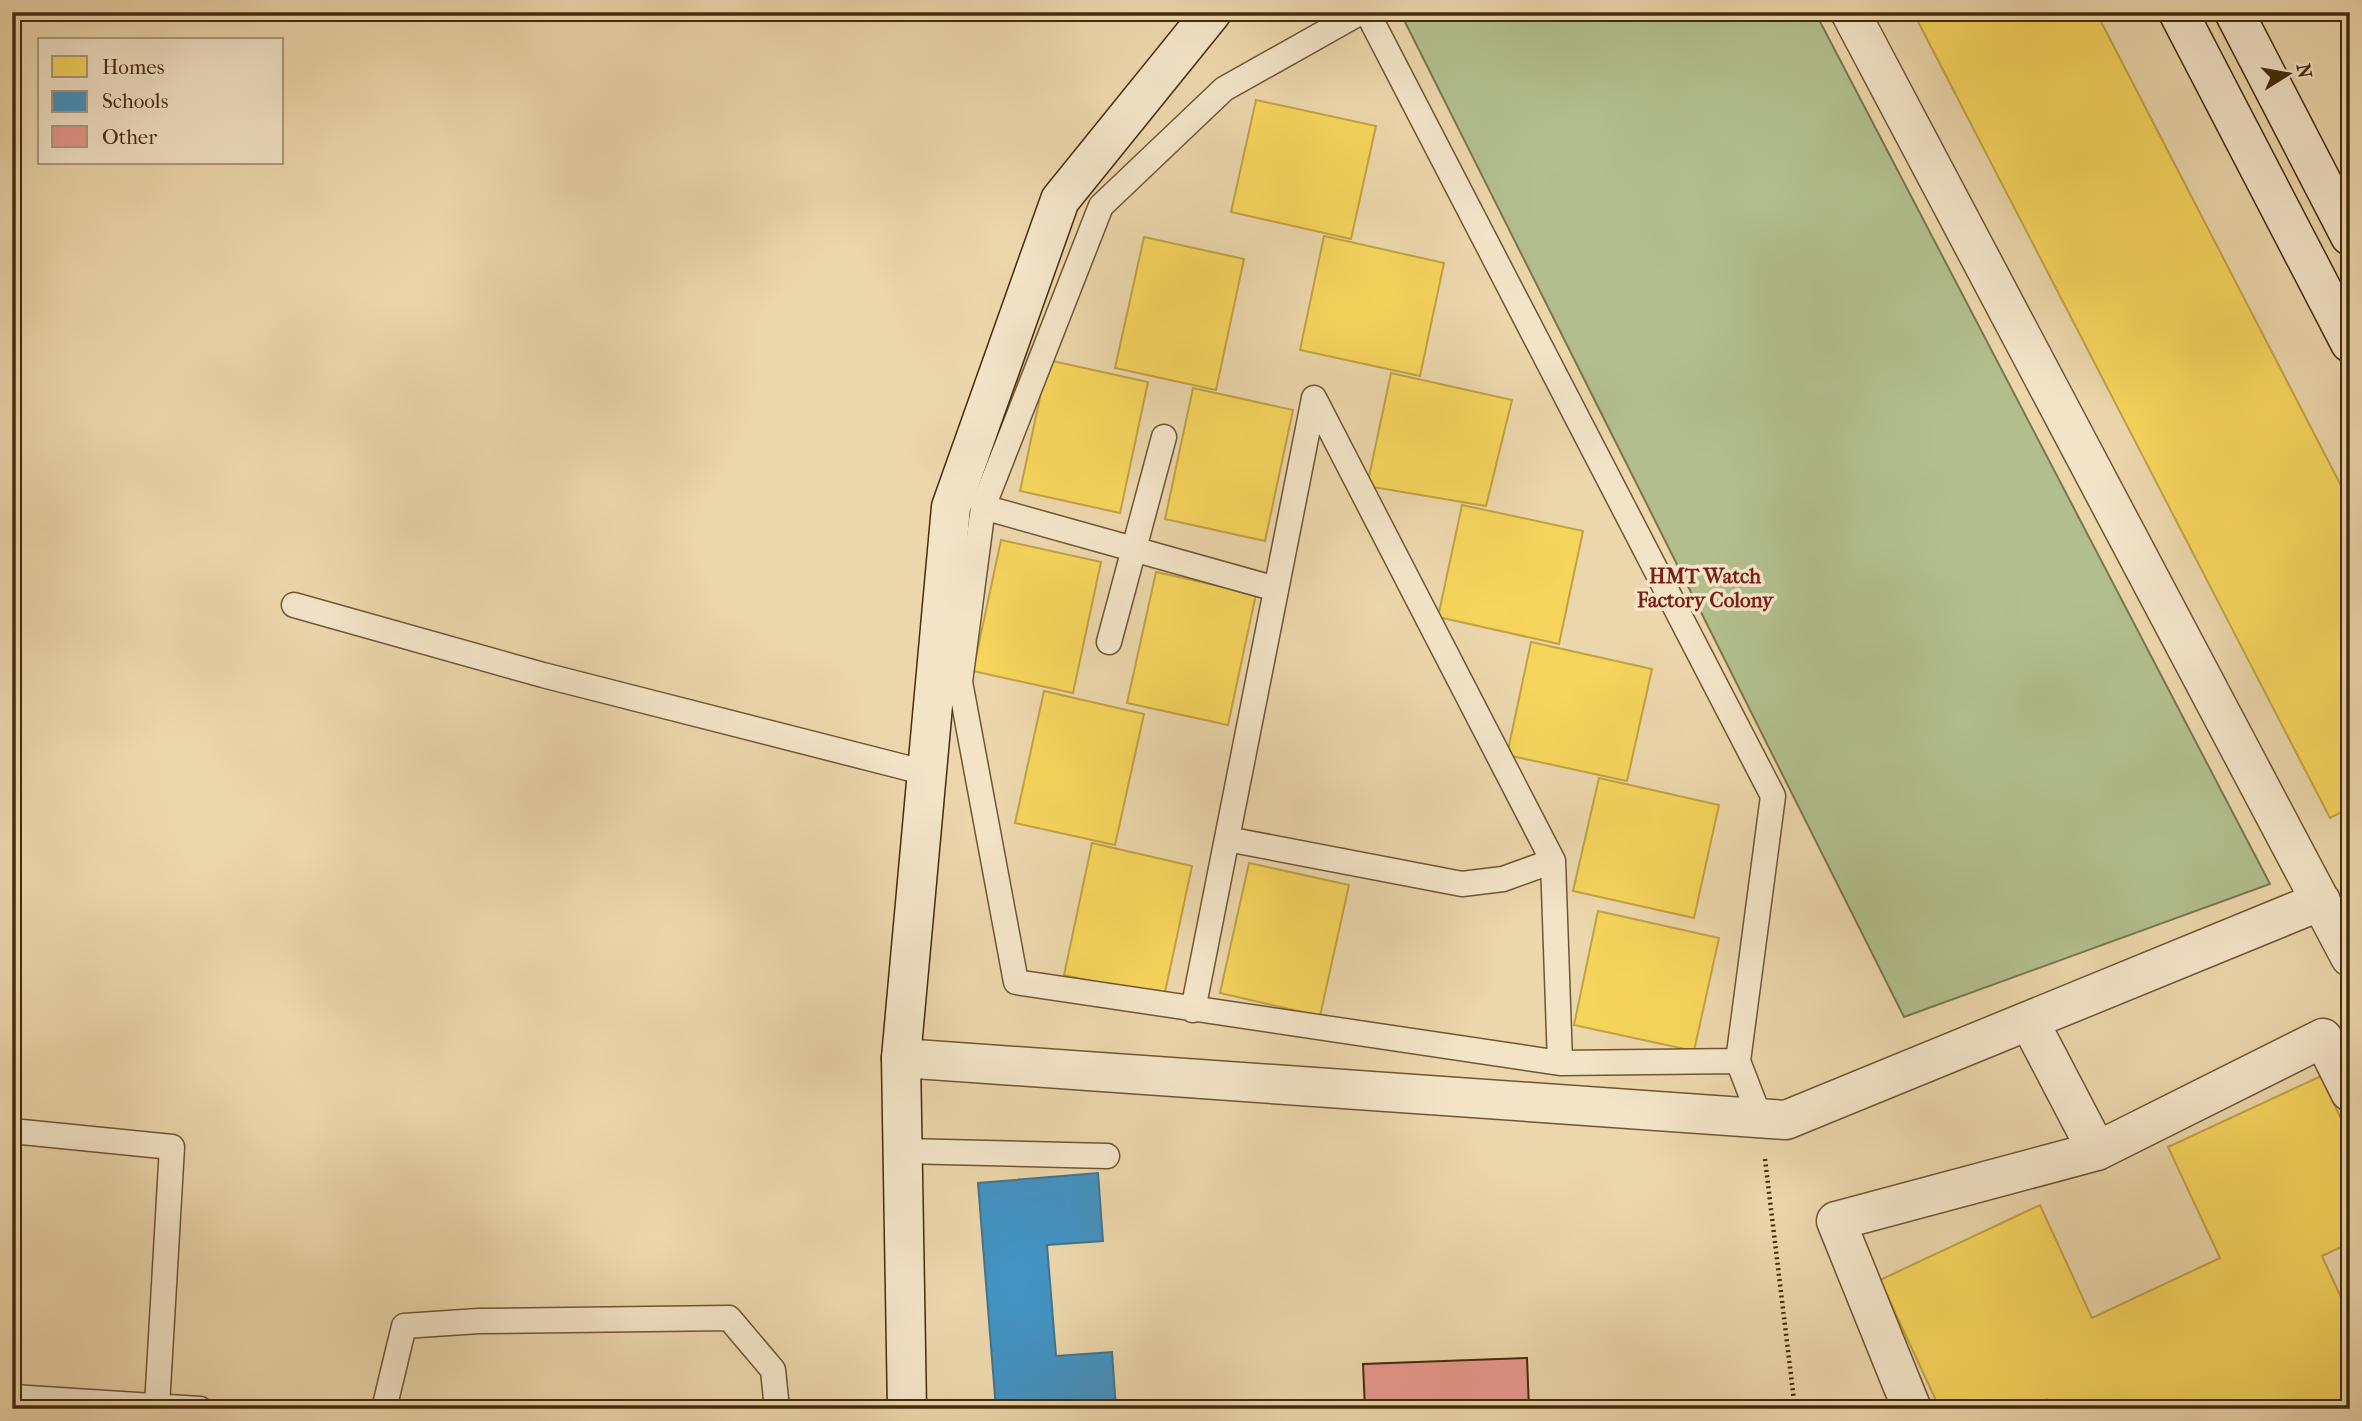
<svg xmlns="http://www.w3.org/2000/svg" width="2362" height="1421" font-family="'IM FELL French Canon',serif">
<rect width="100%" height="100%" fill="#ecd6ab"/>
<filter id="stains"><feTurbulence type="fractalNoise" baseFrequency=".00286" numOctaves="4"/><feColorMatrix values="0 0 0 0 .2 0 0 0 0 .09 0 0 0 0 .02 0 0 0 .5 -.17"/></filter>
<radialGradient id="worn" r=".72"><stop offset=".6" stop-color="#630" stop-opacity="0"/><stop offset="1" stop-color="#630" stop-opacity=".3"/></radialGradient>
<path fill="#b2bf8d" stroke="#7b764c" stroke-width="2" d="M1400,12H1815L2270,884L1904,1017Z"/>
<path fill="#f6d55c" stroke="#c1a244" stroke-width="2" d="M1913,12H2096L2350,503V808L2330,818Z
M1256,100L1376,126L1351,239L1231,212Z
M1324,236L1444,263L1420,376L1300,350Z
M1144,237L1244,259L1216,390L1115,368Z
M1048,360L1148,382L1120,513L1020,491Z
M1391,373L1512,400L1486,506L1367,486Z
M1193,388L1293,410L1265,541L1165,519Z
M1462,505L1583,531L1559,644L1438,617Z
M1001,540L1101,562L1073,693L973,671Z
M1156,572L1256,594L1228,725L1127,703Z
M1531,642L1652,669L1627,781L1507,755Z
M1044,691L1144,714L1115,845L1015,823Z
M1599,778L1719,805L1694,918L1573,891Z
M1092,843L1192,866L1164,997L1064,975Z
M1249,863L1349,885L1320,1016L1220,993Z
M1598,911L1719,938L1694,1051L1574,1025Z
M2321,1076L2350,1138V1243L2322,1256L2350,1317V1396L2322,1409H2051L2047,1399L2026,1409H1940L1880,1280L2040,1205L2092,1318L2220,1258L2168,1147Z"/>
<path fill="#4393c3" stroke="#43748c" stroke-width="2" d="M1098,1173L1103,1241L1047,1245L1056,1356L1112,1352L1116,1409H996L978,1183Z"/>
<path fill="#e7978c" stroke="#442c0c" stroke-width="2" d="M1527,1358L1529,1409H1365L1363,1364Z"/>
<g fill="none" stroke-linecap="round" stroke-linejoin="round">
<defs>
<path id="lane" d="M1361,12L1224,89L1101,206L983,507L960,682L1016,982L1560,1063L1738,1061
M1367,12L1773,796L1738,1061L1760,1118
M983,507L1276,589
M294,605L543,675L927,773
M1109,642L1164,437
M1227,839L1462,884L1503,879L1553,861
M1193,1010L1314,398L1553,861L1560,1063
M12,1131L172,1147L157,1406
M903,1151L1107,1156
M12,1397L200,1409
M384,1409L404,1326L479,1321L729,1318L773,1370L777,1409"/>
<path id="street" d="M1850,12L2350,957
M2029,1021L2097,1151
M901,1058L1786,1120L2321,901
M1912,1409L1836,1221L2097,1151L2323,1038L2350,1092"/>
<path id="secondary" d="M2178,12L2350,343
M2234,12L2350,236
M907,1409L901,1058L951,507L1060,200L1212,12"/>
</defs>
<use href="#lane" stroke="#6e5634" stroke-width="27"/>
<use href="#street" stroke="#6e5634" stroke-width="41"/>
<use href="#secondary" stroke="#442c0c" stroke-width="41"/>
<path stroke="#442c0c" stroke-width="4.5" stroke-dasharray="2 3.5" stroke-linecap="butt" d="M1765,1159L1795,1409"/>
<use href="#lane" stroke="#f3e4c8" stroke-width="24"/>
<use href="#street" stroke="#f3e4c8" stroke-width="38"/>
<use href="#secondary" stroke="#f3e4c8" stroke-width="38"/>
</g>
<g text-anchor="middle" stroke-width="7" stroke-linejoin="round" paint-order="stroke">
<g font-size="21" font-weight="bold" fill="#7a1f14" stroke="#f3e4c8">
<text x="1705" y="583">HMT Watch<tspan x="1705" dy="24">Factory Colony</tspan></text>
</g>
</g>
<rect width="2362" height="1421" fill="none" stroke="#ecd6ab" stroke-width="42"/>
<rect x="14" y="14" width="2334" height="1393" fill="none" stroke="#442c0c" stroke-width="3.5"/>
<rect x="21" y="21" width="2320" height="1379" fill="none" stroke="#442c0c" stroke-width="2"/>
<rect x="38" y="38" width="245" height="126" fill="#f3e4c8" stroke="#ad9a7d" stroke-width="2"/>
<rect x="52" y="56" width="35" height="21" fill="#f6d55c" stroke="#ad9a7d" stroke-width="2"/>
<text x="102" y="74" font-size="21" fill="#442c0c">Homes</text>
<rect x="52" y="91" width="35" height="21" fill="#4393c3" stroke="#ad9a7d" stroke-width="2"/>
<text x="102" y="108" font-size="21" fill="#442c0c">Schools</text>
<rect x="52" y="126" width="35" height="21" fill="#e7978c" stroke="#ad9a7d" stroke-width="2"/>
<text x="102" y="144" font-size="21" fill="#442c0c">Other</text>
<g transform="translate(2288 74) rotate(79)" stroke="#f3e4c8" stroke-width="5" paint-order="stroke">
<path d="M0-5L12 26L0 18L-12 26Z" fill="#442c0c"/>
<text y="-10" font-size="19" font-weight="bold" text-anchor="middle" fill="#442c0c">N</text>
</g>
<rect width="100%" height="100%" filter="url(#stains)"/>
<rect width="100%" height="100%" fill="url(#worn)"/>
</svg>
